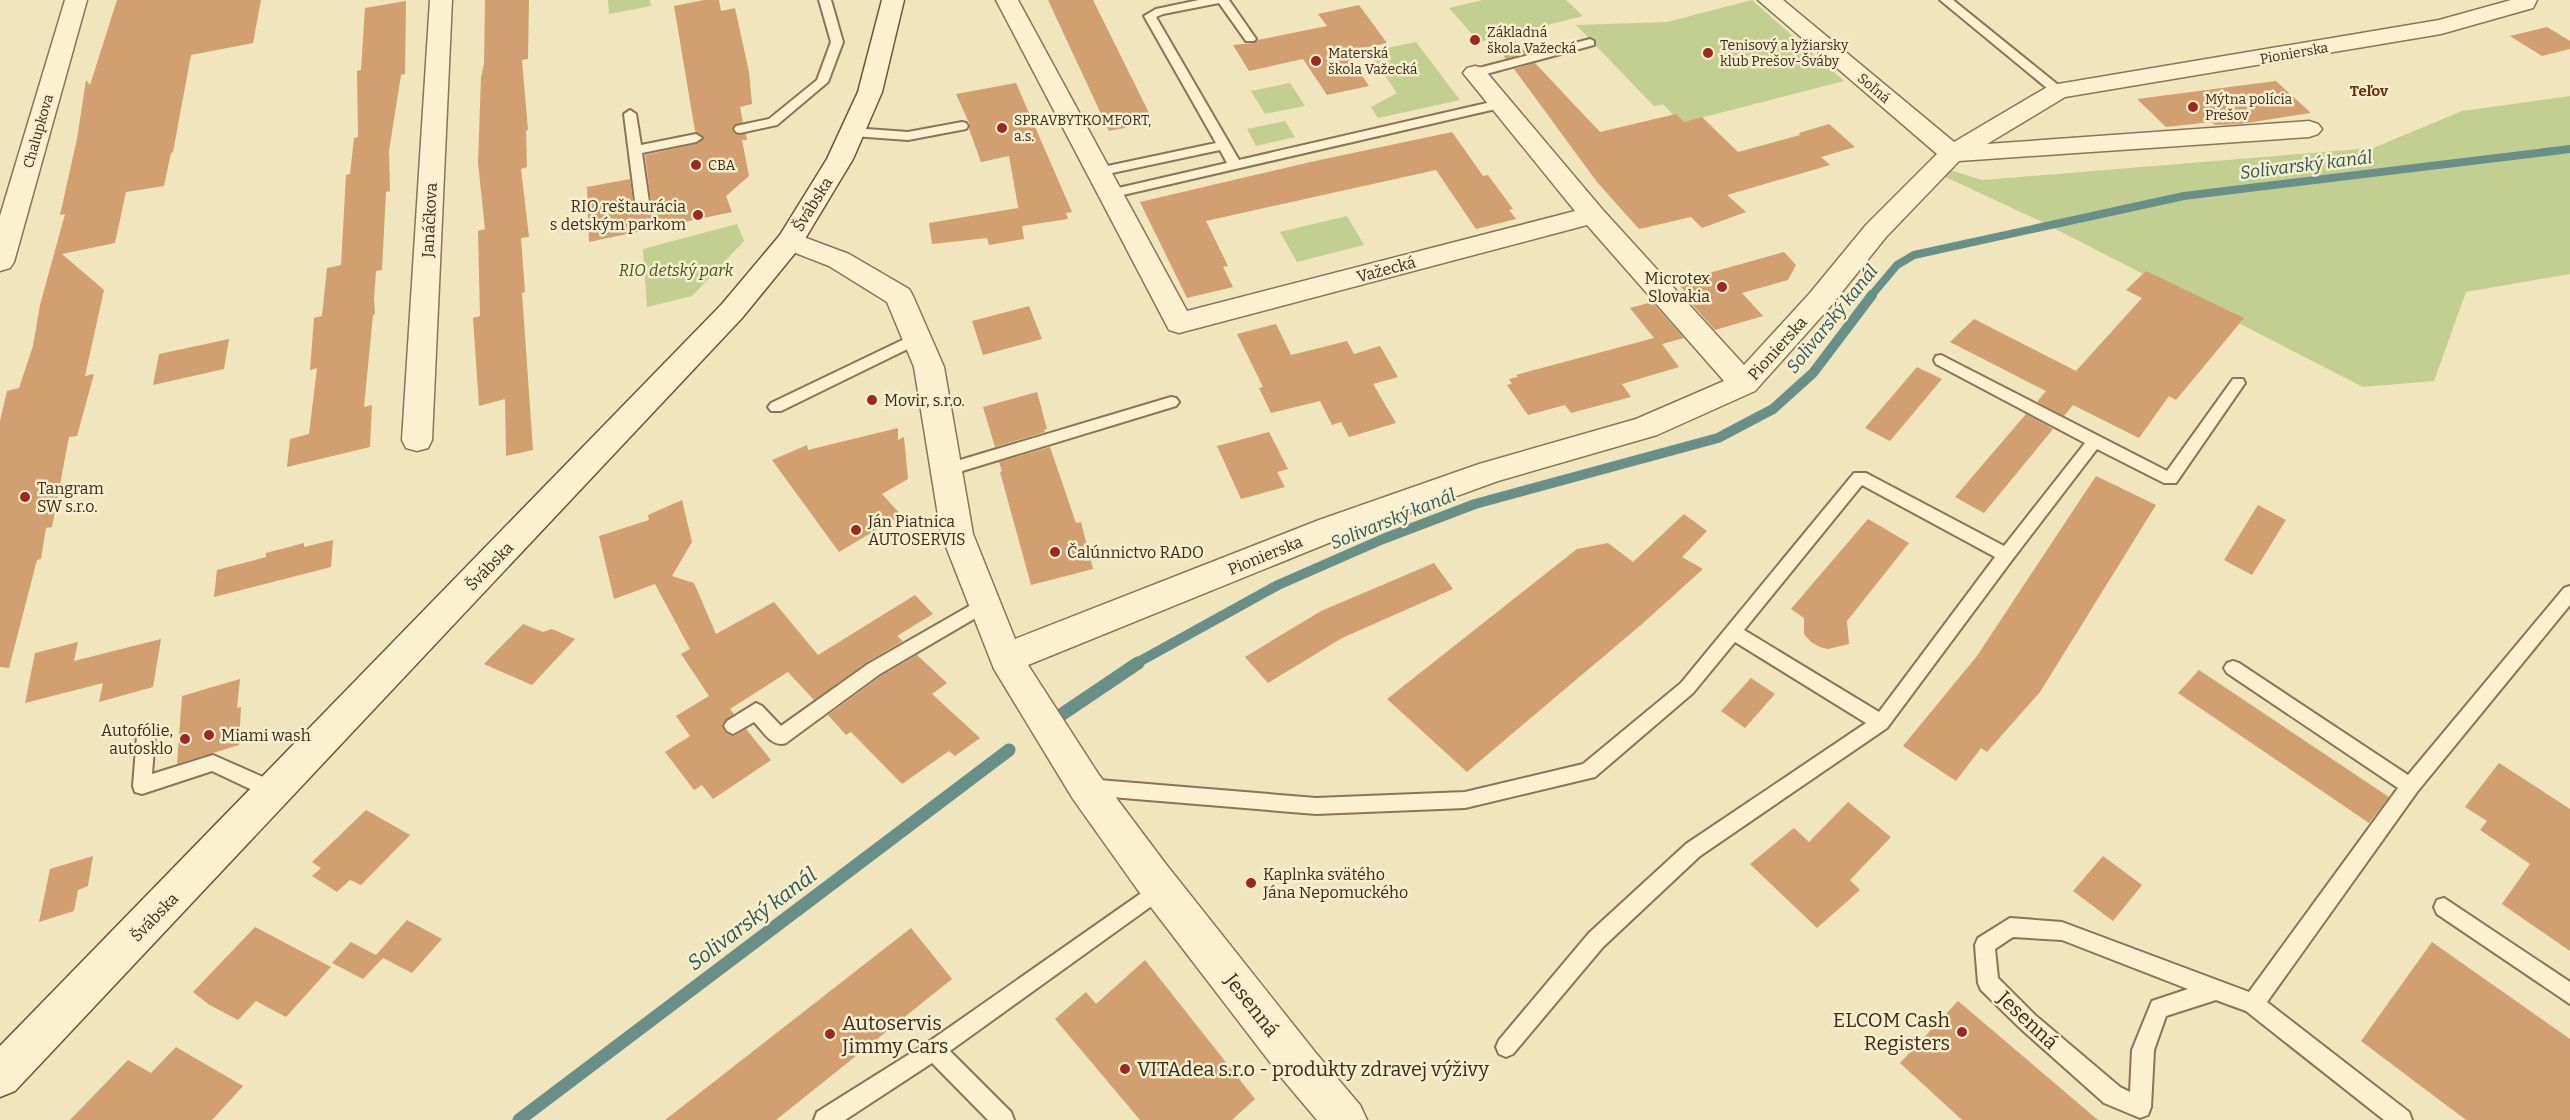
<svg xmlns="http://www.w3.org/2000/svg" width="2570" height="1120" font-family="Bitter,serif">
<rect width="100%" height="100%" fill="#f0e5bd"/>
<path fill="#c3cf90" d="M608,0H650L651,6L609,14Z
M1483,0H1566L1583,16L1479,42L1449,8Z
M1752,0L1844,81L1681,123L1663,104L1654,106L1576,25L1667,22Z
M1416,42L1460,100L1378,118L1371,107L1397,93L1368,52Z
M1290,83L1305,106L1265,114L1251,91Z
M2570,96V274L2466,292L2434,381L2363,387L2038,220L1937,173L1943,168L1982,180L2373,148L2462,111Z
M1285,121L1295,137L1256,146L1247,129Z
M1347,216L1364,245L1297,262L1280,232Z
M737,224L744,241L692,296L647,307L643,249Z"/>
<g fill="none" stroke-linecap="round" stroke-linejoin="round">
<path stroke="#688f88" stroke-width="8" d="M1870,297L1897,265L1914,255L2184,196L2570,149"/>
<path stroke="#688f88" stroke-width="10" d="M1135,664L1278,585L1383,539L1475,504L1718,438L1773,409L1813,373L1872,295"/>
<path stroke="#688f88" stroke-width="13" d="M1049,723L1138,663
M519,1120L1009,750"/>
</g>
<path fill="#d19f70" d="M117,0H261L253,43L191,55L173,152L171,153L164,186L126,192L115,243L62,254L104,290L85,376L94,374L77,436L69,437L52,527L46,528L41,559L37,560L9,668L0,667V421L7,391L19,388L33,346L40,305L65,214L60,215L77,139L86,80L90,85Z
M485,0H529L528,59L522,60L528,130L526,131L527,167L521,169L529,237L521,238L525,292L522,293L533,450L506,456L505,399L479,406L473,318L480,316L478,231L485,229L478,163L481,77L484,64Z
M704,0H719L721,11L735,8L749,72L752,104L740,107L743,122L734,125L732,130L735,134H746L747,140H742L749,176L726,196L732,212L589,242L587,187L630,179L634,209L644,215L652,209L645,155L696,144L704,139L695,131L674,6Z
M1048,0H1093L1149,113L1144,114L1149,123L1109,131Z
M406,1L405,74L401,75L389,151L390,191L386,192L382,270L376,271L374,299L375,314L373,315L364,407L372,405L370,447L287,467L290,439L309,434L317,368L310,370L314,318L322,316L327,268L341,265L346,175L350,174L354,138L358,137L357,71L361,70L365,8Z
M1359,5L1387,43L1346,52L1369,86L1327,95L1303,59L1249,71L1233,45L1254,43L1258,40L1327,26L1318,14Z
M2547,27L2570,41V49L2542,56L2510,36Z
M1516,42L1526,53L1506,59L1502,53Z
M1535,63L1600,132L1676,114L1684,122L1702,117L1738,152L1800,135L1799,133L1829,124L1855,147L1821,157L1830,165L1727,195L1746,212L1702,228L1691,217L1639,229L1597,182L1514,69Z
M2276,81L2311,113L2240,124L2215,125L2211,122L2166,127L2137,99Z
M1016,83L1072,212L1066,213L1068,219L1022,226L1024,239L989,245L987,238L932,244L929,223L1018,208L1019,212L1009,156L981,162L969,129L970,125L956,94Z
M1452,132L1483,176L1488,175L1513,209L1509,210L1516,219L1476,229L1436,170L1206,221L1228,266L1223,267L1233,287L1187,298L1140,202L1315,161Z
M1784,252L1796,265L1788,280L1742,293L1763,316L1715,330L1682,293L1685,292L1677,282Z
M2146,271L2244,318L2176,400L2169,396L2139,438L2073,405L2064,416L2037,402L2046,391L1950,342L1974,319L2076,371L2142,298L2126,290Z
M1652,302L1684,338L1662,344L1679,367L1622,384L1631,397L1571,413L1565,405L1528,415L1507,385L1512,384L1509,379L1518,377L1516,375L1654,338L1630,308Z
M1029,306L1042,339L983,355L972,321Z
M1276,324L1291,355L1347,341L1354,354L1380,346L1398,377L1373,384L1396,423L1349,437L1341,422L1332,425L1320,401L1271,413L1259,388L1263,387L1237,334Z
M229,339L224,369L153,385L159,354Z
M1917,367L1942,379L1890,441L1865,428Z
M1037,392L1047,429L1044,430L1045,432L995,447L983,407Z
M2026,414L2053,429L1984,513L1955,497Z
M898,428V440L904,437L908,479L882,494L901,515L839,552L772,460L807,445L808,450Z
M1269,432L1288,469L1277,472L1285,487L1241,499L1217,446Z
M1050,447L1076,523L1081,522L1093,569L1031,585L1000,472L1002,471L999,462Z
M2096,476L2156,505L2040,692L1987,752L1981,748L1956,781L1903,746L1977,656Z
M682,500L692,542L672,576L694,583L716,634L774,602L818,655L915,595L933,614L897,636L903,641L867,662L814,700L788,672L730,709L734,714L722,725L725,732L734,736L746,729L771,760L713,799L702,785L694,790L665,752L690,736L676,716L709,696L681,654L690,649L655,584L614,599L599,536L649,520L648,515Z
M2258,505L2286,520L2252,575L2224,560Z
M1684,514L1707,531L1682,557L1703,569L1642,624L1467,772L1387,699L1577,549L1608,543L1633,562Z
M1868,519L1909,543L1847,621L1849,644L1828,649L1820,647L1811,642L1804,634V618L1791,609Z
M333,540L331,567L214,597L217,570L266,557V553L304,543V547Z
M1434,563L1453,589L1342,638L1268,683L1245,657L1321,611Z
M523,624L543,632L552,629L575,639L532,685L484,664Z
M161,639L153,687L99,702L103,683L25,703L35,653L78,642L74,661Z
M917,655L947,683L932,694L980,738L955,756L949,751L902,784L851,732L846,735L828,715L881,676Z
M2199,670L2389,797L2369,823L2178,693Z
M1751,678L1775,694L1745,728L1721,711Z
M240,679L237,708L241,707L239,745L177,764L182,696Z
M2499,763L2570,809V951L2502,904L2530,864L2480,830L2487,821L2465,807Z
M1848,802L1891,837L1850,880L1860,890L1817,928L1750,864L1794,828L1809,842Z
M366,810L410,835L361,885L350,880L337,892L312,876L321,868L312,862Z
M93,856L88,886L78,890L74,911L39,922L50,869Z
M2103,856L2142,885L2113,921L2073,891Z
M407,920L442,939L412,973L383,958L363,979L332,963L351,942L376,955Z
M255,927L331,967L286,1017L256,1001L238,1020L208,1004L193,992Z
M911,928L952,979L776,1120H665Z
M2432,942L2570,1039V1120H2466L2361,1041Z
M1145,960L1255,1099L1232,1120H1140L1055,1019L1086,992L1096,1004Z
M1958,1001L2098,1120H1962L1900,1063Z
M176,1047L243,1086L212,1120H70L128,1060L151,1073Z"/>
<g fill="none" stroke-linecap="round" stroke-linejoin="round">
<defs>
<path id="lane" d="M819,0H831L843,42L828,82L777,125L740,133L736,132L734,129L736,126L769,119L817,80L831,42Z
M1199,0H1229L1256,39L1254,41H1246L1219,3L1163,14L1156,17L1239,160L1500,100L1506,104L1500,108L1110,198L1105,197L1103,194L1105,191L1227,163L1220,150L1098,176L1092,172L1098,168L1216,143L1144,16L1156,9Z
M1940,0H1953L2062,88V94H2054Z
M1590,39L1594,41V45L1475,77L1469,73L1471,70Z
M630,110L636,114L641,145L696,134L702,138L696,142L642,153L650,209L643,213L636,209L624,114Z
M962,122L966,123L968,126L966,129L908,140L853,136L847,132L853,128L908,132Z
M917,333L922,334L924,338L922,342L781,411H771L768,407L771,403Z
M1941,355L2167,471L2233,379H2243L2245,383L2176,483H2164L2097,449L2012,560L1887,728L1700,856L1603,947L1513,1054L1506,1057L1499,1054L1496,1047L1499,1040L1589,933L1686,844L1866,723L1735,642L1693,693L1595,777L1465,808L1316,814L1087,795L1080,793L1078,787L1080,781L1087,779L1316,798L1465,792L1583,764L1681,683L1854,473H1866L2004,546L2085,443L1936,364L1934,360L1936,356ZM1862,485L1995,557L1879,712L1744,630Z
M1171,397L1176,398L1179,402L1176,406L946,476L940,474L938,470L940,466Z
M2570,586V605L2417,792L2267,1002L2409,1112L2412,1120H2384L2246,1011L2216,1000L2166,1016L2154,1050L2151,1107L2148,1115L2140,1118L2104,1103L2021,1029L1981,990L1978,983L1975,945L1978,938L2010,918L2062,922L2249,992L2398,788L2227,673L2224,668L2227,663L2233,661L2239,663L2408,775L2564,588ZM2013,937L2062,940L2188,989L2152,1001L2132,1050L2130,1092L2120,1087L2035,1015L1998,978L1995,949Z
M985,597L991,599L993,604L991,609L880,674L786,743C772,748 763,731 754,722L733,734L727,731L724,726L727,721L756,703L762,706L781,726L868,664Z
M146,728L152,730L155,736L152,774L213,755L281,785L283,791L281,797L274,799L267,797L212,771L142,794L135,792L133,786L137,736L140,730Z
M1160,880L1167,883L1170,889L1167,895L950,1051L1011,1112L1014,1120H988L932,1063L845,1120H814L817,1112L927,1043Z
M2444,898L2570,982V1004L2437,914L2434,907L2437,900Z"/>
<path id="street" d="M65,0H87L14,262L10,268L0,271V216Z
M430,0H452L432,440L428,448L417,451L406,448L402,440Z
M996,0H1018L1187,311L1575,211L1463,73L1467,68L1475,66L1483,68L1602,209L1744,365L1810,293L1866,225L1937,154L1758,0H1783L1954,142L2049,86L2058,84L2439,20L2511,0H2537L2533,8L2441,34L2065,97L1987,144L2309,121L2318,124L2322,129L2318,134L2309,137L1959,161L1886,237L1830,307L1755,391L1657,435L1498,481L1341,538L1028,665L1099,775L1165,863L1315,1052L1360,1105L1367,1120H1317L1285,1082L1137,889L1073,799L994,669L941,534L914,367L887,302L829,266L780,247L776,241L780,235L790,232L849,254L909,289L913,296L944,367L973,534L1015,639L1319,520L1479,464L1636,419L1724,381L1587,225L1179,333L1169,330Z"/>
<path id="secondary" d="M882,0H904L882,92L853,159L800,247L742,318L15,1091L0,1097V1046L722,304L780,235L827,159L858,92Z"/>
</defs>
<use href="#lane" stroke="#897455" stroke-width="4"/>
<use href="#street" stroke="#897455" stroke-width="3"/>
<use href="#secondary" stroke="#6b5538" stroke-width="3"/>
<use href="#lane" fill="#fbf1d0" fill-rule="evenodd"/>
<use href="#street" fill="#fbf1d0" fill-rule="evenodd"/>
<use href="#secondary" fill="#fbf1d0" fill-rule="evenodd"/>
</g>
<g fill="#9c2821" stroke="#f7eecd" stroke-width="2">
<circle cx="1475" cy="40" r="6"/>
<circle cx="1708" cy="53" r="6"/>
<circle cx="1316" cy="61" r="6"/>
<circle cx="2193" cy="107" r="6"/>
<circle cx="1002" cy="128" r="6"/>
<circle cx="696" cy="165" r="6"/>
<circle cx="698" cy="215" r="6"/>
<circle cx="1722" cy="287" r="6"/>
<circle cx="872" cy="400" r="6"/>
<circle cx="25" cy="497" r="6"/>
<circle cx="856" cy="530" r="6"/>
<circle cx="1055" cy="552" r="6"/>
<circle cx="209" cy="735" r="6"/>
<circle cx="185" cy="739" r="6"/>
<circle cx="1251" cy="883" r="6"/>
<circle cx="1962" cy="1032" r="6"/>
<circle cx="830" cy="1034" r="6"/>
<circle cx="1125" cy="1069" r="6"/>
</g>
<g text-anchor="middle" stroke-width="5" stroke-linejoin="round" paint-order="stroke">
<g font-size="14" fill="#382b1b" stroke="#f7eecd" text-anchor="start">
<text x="1487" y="37">Základná<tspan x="1487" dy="16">škola Važecká</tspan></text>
<text x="1720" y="50">Tenisový a lyžiarsky<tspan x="1720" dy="16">klub Prešov-Šváby</tspan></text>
<text x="1328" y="58">Materská<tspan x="1328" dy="16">škola Važecká</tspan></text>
<text x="2205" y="104">Mýtna polícia<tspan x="2205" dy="16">Prešov</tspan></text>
<text x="1014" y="125">SPRAVBYTKOMFORT,<tspan x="1014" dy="16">a.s.</tspan></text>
<text x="708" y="170">CBA</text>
</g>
<g font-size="14" fill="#382b1b" stroke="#f7eecd">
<text transform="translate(2294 53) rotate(-10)" y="5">Pionierska</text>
<text transform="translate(1874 88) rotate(40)" y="5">Soľná</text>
<text transform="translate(38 131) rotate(-74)" y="5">Chalupkova</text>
</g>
<g font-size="15" font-weight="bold" fill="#672d17" stroke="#f7eecd">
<text x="2369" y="96">Teľov</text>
</g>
<g font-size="16" fill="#382b1b" stroke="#f7eecd">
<text transform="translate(812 204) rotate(-58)" y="6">Švábska</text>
<text transform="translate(429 220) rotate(-87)" y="6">Janáčkova</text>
<text transform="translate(1386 269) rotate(-15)" y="6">Važecká</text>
<text transform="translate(1777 348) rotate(-48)" y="6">Pionierska</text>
<text transform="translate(1265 555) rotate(-22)" y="6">Pionierska</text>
<text transform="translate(489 566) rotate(-46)" y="6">Švábska</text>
<text transform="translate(154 917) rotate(-46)" y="6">Švábska</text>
</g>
<g font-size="16" fill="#382b1b" stroke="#f7eecd" text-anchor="start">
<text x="686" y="212" text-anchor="end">RIO reštaurácia<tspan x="686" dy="18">s detským parkom</tspan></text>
<text x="1710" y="284" text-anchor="end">Microtex<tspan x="1710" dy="18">Slovakia</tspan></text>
<text x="884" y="406">Movir, s.r.o.</text>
<text x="37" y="494">Tangram<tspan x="37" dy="18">SW s.r.o.</tspan></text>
<text x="868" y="527">Ján Piatnica<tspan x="868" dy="18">AUTOSERVIS</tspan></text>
<text x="1067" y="558">Čalúnnictvo RADO</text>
<text x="173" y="736" text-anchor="end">Autofólie,<tspan x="173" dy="18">autosklo</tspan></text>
<text x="221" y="741">Miami wash</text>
<text x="1263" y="880">Kaplnka svätého<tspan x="1263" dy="18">Jána Nepomuckého</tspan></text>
</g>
<g font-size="16" font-style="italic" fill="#445520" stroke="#f7eecd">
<text x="676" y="276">RIO detský park</text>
</g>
<g font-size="18" font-style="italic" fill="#295858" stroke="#f7eecd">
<text transform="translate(2306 165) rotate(-7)" y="6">Solivarský kanál</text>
<text transform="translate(1832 319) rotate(-51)" y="6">Solivarský kanál</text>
<text transform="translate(1393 519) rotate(-22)" y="6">Solivarský kanál</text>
</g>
<g font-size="20" fill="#382b1b" stroke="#f7eecd">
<text transform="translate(1252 1005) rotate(52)" y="7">Jesenná</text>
<text transform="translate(2028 1020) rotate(43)" y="7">Jesenná</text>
</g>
<g font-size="20" fill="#382b1b" stroke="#f7eecd" text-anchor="start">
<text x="1950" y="1027" text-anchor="end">ELCOM Cash<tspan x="1950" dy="23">Registers</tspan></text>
<text x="842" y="1030">Autoservis<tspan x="842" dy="23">Jimmy Cars</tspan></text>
<text x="1137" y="1076">VITAdea s.r.o - produkty zdravej výživy</text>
</g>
<g font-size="21" font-style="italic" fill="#295858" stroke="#f7eecd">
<text transform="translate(752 919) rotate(-37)" y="7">Solivarský kanál</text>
</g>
</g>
</svg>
